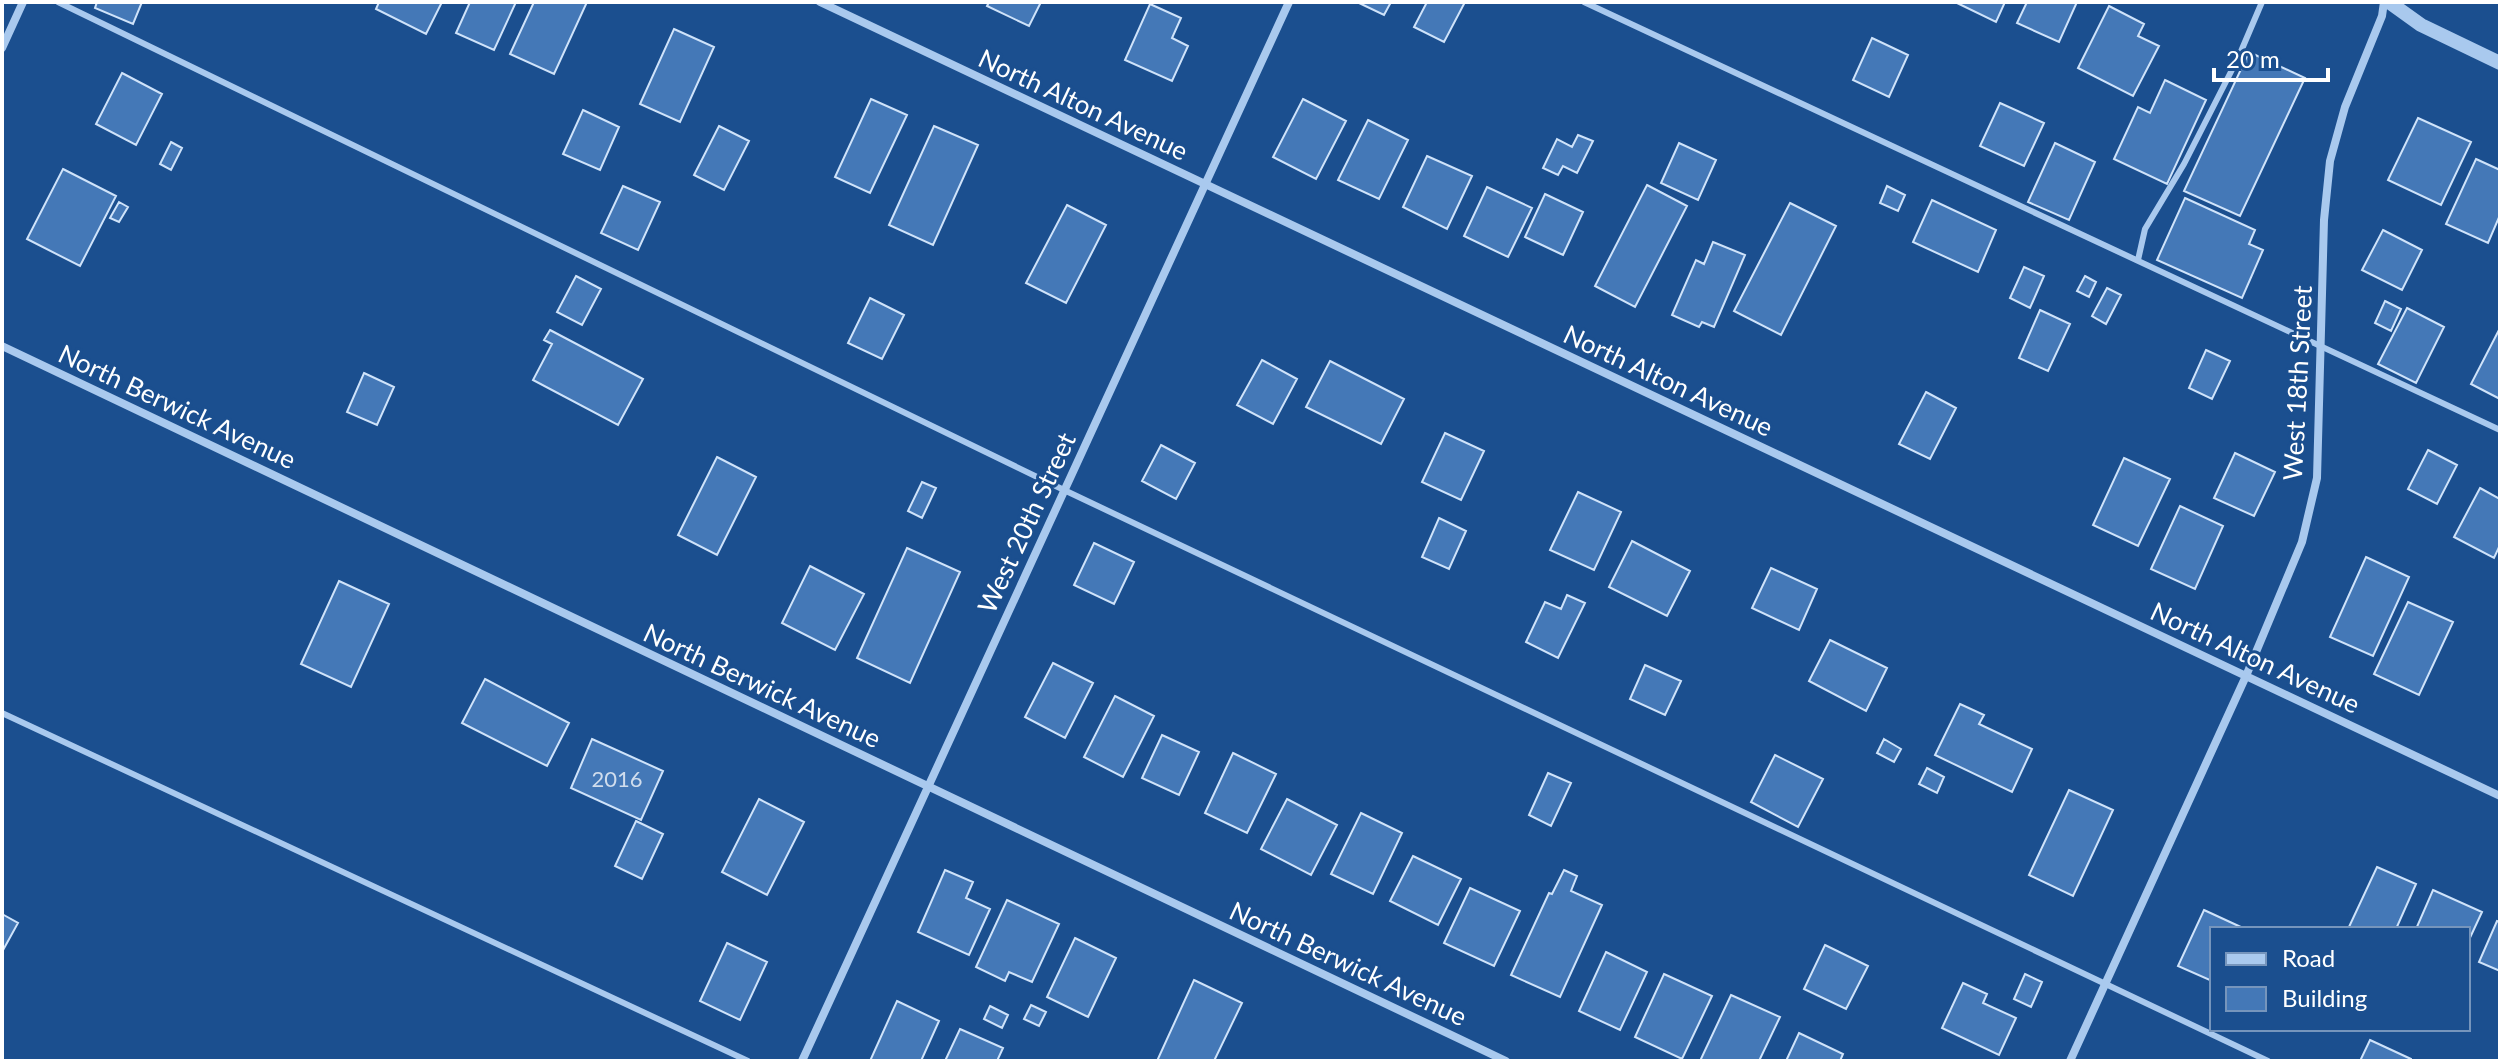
<svg xmlns="http://www.w3.org/2000/svg" width="2502" height="1063" font-family="Lato,sans-serif">
<rect width="100%" height="100%" fill="#1b4f8f"/>
<path fill="#4478b7" stroke="#cfe3fa" stroke-width="2" d="M97,2H142L133,24L95,8Z
M379,2H442L426,34L376,9Z
M470,2H516L494,50L456,33Z
M534,2H587L554,74L510,54Z
M989,2H1041L1029,26L987,6Z
M1357,2H1391L1384,15Z
M1427,2H1465L1444,42L1414,27Z
M1955,2H2005L1996,22Z
M2027,2H2077L2059,42L2017,23Z
M1150,4L1181,18L1172,38L1188,46L1172,81L1125,60Z
M2109,6L2144,24L2138,36L2159,46L2133,96L2078,68Z
M674,29L714,47L680,122L640,104Z
M1872,38L1908,55L1889,97L1853,80Z
M2249,52L2305,78L2240,216L2184,191Z
M122,73L162,94L136,145L96,124Z
M2165,80L2206,100L2167,184L2114,159L2138,107L2150,113Z
M871,99L907,115L870,193L835,177Z
M1303,99L1346,121L1316,179L1273,157Z
M2000,103L2044,123L2024,166L1980,146Z
M583,110L619,127L600,170L563,154Z
M2418,118L2471,142L2441,205L2388,180Z
M1368,120L1408,140L1379,199L1338,180Z
M719,126L749,141L724,190L694,175Z
M934,126L978,145L933,245L889,225Z
M1578,135L1593,141L1577,173L1563,166L1558,175L1543,168L1557,139L1572,147Z
M171,142L182,148L171,170L160,164Z
M1679,143L1716,160L1698,200L1661,183Z
M2055,143L2095,162L2069,220L2028,202Z
M1427,156L1472,176L1447,229L1403,207Z
M2476,159L2500,170V215L2488,243L2446,224Z
M63,169L116,196L80,266L27,239Z
M1647,185L1687,206L1635,307L1595,286Z
M623,186L660,202L638,250L601,233Z
M1887,186L1905,195L1898,211L1880,203Z
M1487,187L1532,208L1508,257L1464,236Z
M1545,194L1583,212L1563,255L1525,237Z
M2185,198L2255,230L2249,244L2263,250L2242,298L2157,260Z
M1932,200L1996,230L1978,272L1913,242Z
M119,202L128,207L119,222L110,218Z
M1790,203L1836,226L1781,335L1734,311Z
M1067,205L1106,225L1066,303L1026,283Z
M2383,230L2422,250L2402,290L2362,270Z
M1713,242L1745,255L1714,327L1702,322L1699,327L1672,315L1696,260L1704,264Z
M2024,267L2044,276L2030,308L2010,298Z
M576,276L601,289L582,325L557,312Z
M2085,276L2096,282L2089,297L2077,291Z
M2107,288L2121,295L2106,324L2092,316Z
M870,298L904,315L882,359L848,343Z
M2385,301L2401,309L2391,331L2375,323Z
M2407,308L2444,327L2416,383L2378,364Z
M2040,310L2070,324L2048,371L2019,358Z
M2500,328V399L2471,384Z
M550,330L643,379L618,425L533,380L552,344L544,340Z
M2206,350L2230,361L2212,399L2189,388Z
M1262,360L1297,379L1273,424L1237,405Z
M1330,361L1404,399L1381,444L1306,407Z
M364,373L394,387L377,425L347,412Z
M1926,392L1956,408L1930,459L1899,444Z
M1445,433L1484,451L1461,500L1422,482Z
M1161,445L1195,463L1176,499L1142,481Z
M2428,450L2457,465L2437,504L2408,489Z
M2235,453L2275,472L2254,516L2214,498Z
M717,457L756,477L717,555L678,535Z
M2124,458L2170,479L2138,546L2093,525Z
M922,482L936,488L922,518L908,511Z
M2480,488L2500,499V545L2494,558L2454,537Z
M1578,492L1621,512L1594,570L1550,550Z
M2180,506L2223,526L2195,589L2151,569Z
M1439,518L1466,531L1449,569L1422,557Z
M1632,541L1690,571L1667,616L1609,587Z
M1094,543L1134,562L1114,604L1074,585Z
M907,548L960,572L910,683L857,658Z
M2366,557L2409,577L2373,656L2330,637Z
M810,566L864,594L835,650L782,623Z
M1771,568L1817,589L1799,630L1752,608Z
M339,581L389,604L351,687L301,664Z
M1567,595L1585,603L1558,658L1526,642L1545,602L1561,609Z
M2408,602L2453,622L2419,695L2374,674Z
M1830,640L1887,668L1866,711L1809,681Z
M1053,663L1093,683L1065,738L1025,717Z
M1645,665L1681,681L1665,715L1630,699Z
M485,679L569,723L547,766L462,723Z
M1115,696L1154,716L1123,777L1084,757Z
M1960,704L1984,715L1979,724L2032,749L2012,792L1935,755Z
M1162,735L1199,752L1179,795L1142,778Z
M592,739L663,771L641,820L571,788Z
M1884,739L1901,749L1894,762L1877,753Z
M1233,753L1276,774L1247,833L1205,813Z
M1775,755L1823,779L1798,827L1751,802Z
M1927,768L1944,777L1937,793L1919,784Z
M1548,773L1571,783L1551,826L1529,815Z
M2069,790L2113,810L2073,896L2029,875Z
M759,799L804,822L767,895L722,872Z
M1287,799L1337,825L1311,875L1261,849Z
M1361,813L1402,833L1373,894L1331,874Z
M636,821L663,834L642,879L615,866Z
M1413,856L1461,879L1438,925L1390,901Z
M2377,867L2416,884L2396,929H2348Z
M945,870L973,882L966,898L990,909L969,955L918,932Z
M1564,870L1577,876L1571,891L1602,905L1560,997L1511,975L1549,893L1552,894Z
M1470,888L1520,911L1494,966L1444,943Z
M2433,890L2482,912L2468,942V929H2416Z
M1007,900L1059,924L1032,982L1009,972L1005,981L976,967Z
M2204,910L2243,928L2212,929V981L2178,966Z
M2,914L18,923L2,952Z
M2497,921L2500,922V971L2479,962Z
M1075,938L1116,958L1088,1017L1047,997Z
M727,943L767,962L740,1020L700,1001Z
M1825,945L1868,966L1846,1009L1804,989Z
M1606,952L1647,972L1620,1030L1579,1011Z
M1664,974L1712,996L1682,1059L1635,1037Z
M2025,974L2042,982L2031,1007L2014,999Z
M1194,980L1242,1003L1214,1061H1157Z
M1963,983L1987,994L1983,1003L2016,1018L1999,1055L1942,1028Z
M1731,995L1780,1017L1759,1061H1700Z
M897,1001L939,1021L921,1061H870Z
M1031,1005L1046,1012L1039,1026L1024,1019Z
M990,1006L1008,1015L1002,1028L984,1019Z
M960,1029L1003,1048L997,1061H945Z
M1799,1033L1843,1054L1840,1061H1786Z
M2370,1040L2411,1059V1061H2360Z"/>
<g fill="none" stroke-linecap="round" stroke-linejoin="round">
<path stroke="#a9c9ee" stroke-width="6" d="M58,2L1064,490L2268,1061
M1584,2L2500,430
M2138,260L2145,229L2184,164L2239,56L2262,2
M2,713L748,1061"/>
<path stroke="#a9c9ee" stroke-width="8" d="M820,2L2500,796
M2,48L23,2
M2,346L1506,1061
M802,1061L1289,2
M2070,1061L2246,676L2302,542L2317,478L2324,220L2330,161L2345,107L2382,16L2384,2"/>
<path stroke="#a9c9ee" stroke-width="14" d="M2389,2L2421,25L2500,63"/>
</g>
<g text-anchor="middle" stroke-width="6" stroke-linejoin="round" paint-order="stroke">
<g font-size="22" fill="#d0dded">
<text x="617" y="787">2016</text>
</g>
<g font-size="26" fill="#fff" stroke="#1b4f8f">
<text transform="translate(1083 105) rotate(25)" y="9">North Alton Avenue</text>
<text transform="translate(1668 381) rotate(25)" y="9">North Alton Avenue</text>
<text transform="translate(2298 383) rotate(-87)" y="9">West 18th Street</text>
<text transform="translate(177 407) rotate(25)" y="9">North Berwick Avenue</text>
<text transform="translate(1027 523) rotate(-65)" y="9">West 20th Street</text>
<text transform="translate(2255 658) rotate(25)" y="9">North Alton Avenue</text>
<text transform="translate(762 686) rotate(25)" y="9">North Berwick Avenue</text>
<text transform="translate(1348 964) rotate(25)" y="9">North Berwick Avenue</text>
</g>
</g>
<rect width="2502" height="1063" fill="none" stroke="#ffffff" stroke-width="8"/>
<rect x="2210" y="927" width="260" height="104" fill="#1b4f8f" stroke="#7695bc" stroke-width="2"/>
<rect x="2226" y="953" width="40" height="12" fill="#a9c9ee" stroke="#7695bc" stroke-width="2"/>
<text x="2282" y="967" font-size="24" fill="#ffffff">Road</text>
<rect x="2226" y="987" width="40" height="24" fill="#4478b7" stroke="#7695bc" stroke-width="2"/>
<text x="2282" y="1007" font-size="24" fill="#ffffff">Building</text>
<path d="M2214 68v12h114v-12" fill="none" stroke="#ffffff" stroke-width="4"/>
<text x="2226" y="68" font-size="24" fill="#ffffff" stroke="#1b4f8f" stroke-width="6" paint-order="stroke">20 m</text>
</svg>
